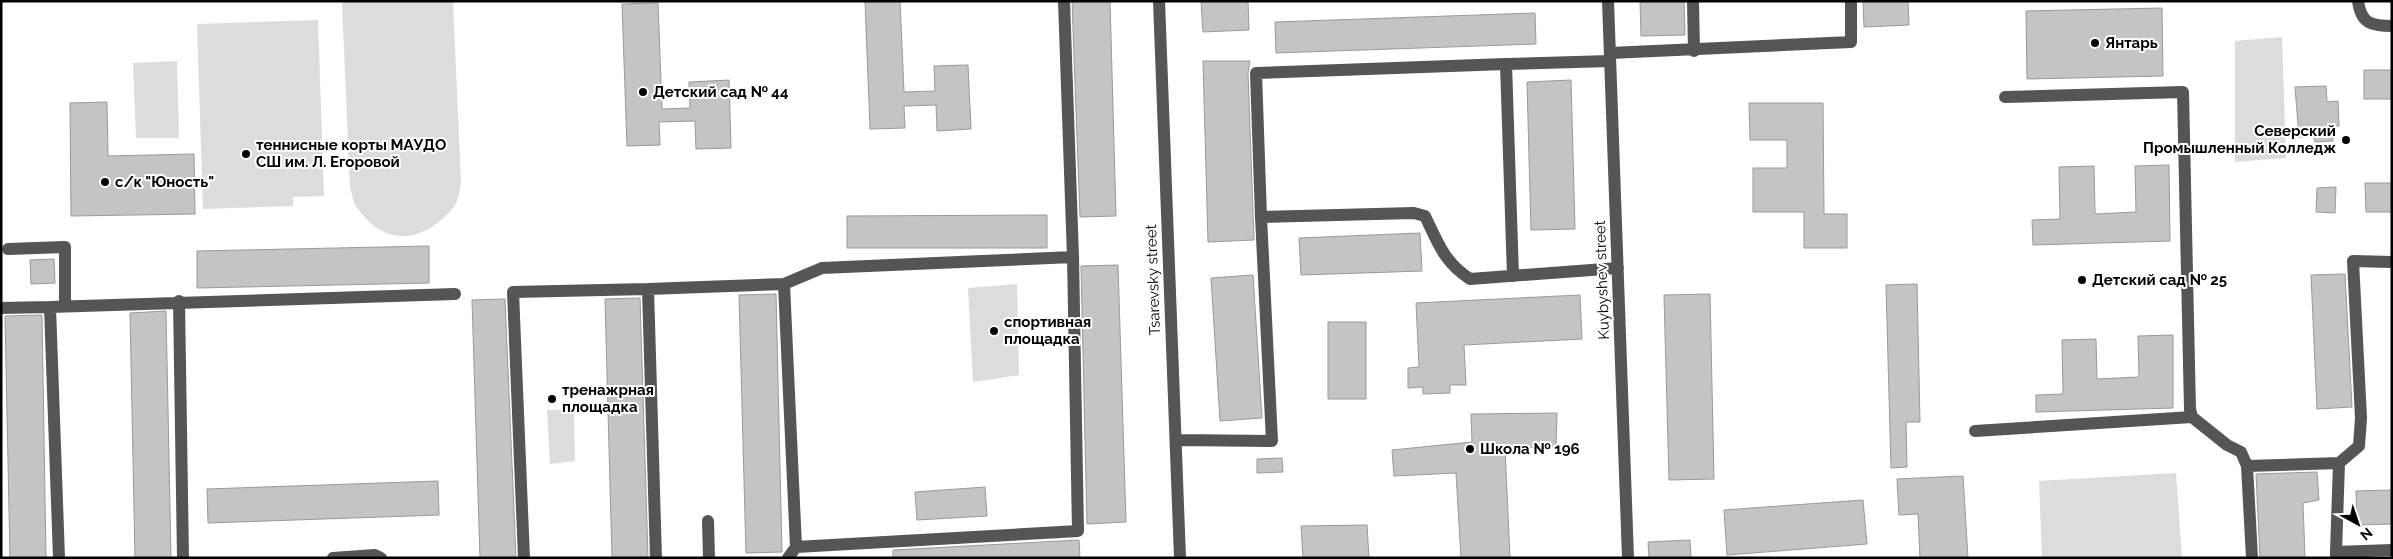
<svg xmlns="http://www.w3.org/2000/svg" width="2393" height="559" font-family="Raleway,sans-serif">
<rect width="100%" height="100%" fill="#fff"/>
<path fill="#dcdcdc" d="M343,1H453L461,182C460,188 459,195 457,201C454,208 446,216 440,221C411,245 380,240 358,209C353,203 352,194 350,187L342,5Z
M318,20L324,196L293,197V206L203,209L197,24Z
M2282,37L2286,158L2235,162V41Z
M177,61L179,138H136L133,63Z
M1017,284L1019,375L973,382L968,288Z
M574,409L575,461L550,464L547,410Z
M2176,473L2182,558H2042L2039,481Z"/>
<path fill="#c4c4c4" stroke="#999" d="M865,1H900L904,92L935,91L934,66L968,65L971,129L937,131L936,105L904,106L905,128L870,129Z
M1072,1H1110L1116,216L1080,217Z
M1201,1H1248L1249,30L1203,32Z
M1640,1H1684L1685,35L1641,36Z
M1863,1H1908L1909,25L1864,27Z
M658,3L662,109L690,108L689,82L729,80L731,148L696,149L695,121L659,122L660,145L627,146L622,4Z
M2162,8L2163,76L2027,79L2026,11Z
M1535,13L1536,44L1276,53L1275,22Z
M1203,61H1250L1248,73L1254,240L1208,242Z
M2364,70H2392V99H2364Z
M1571,80L1575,229L1531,230L1527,82Z
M2326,86L2327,102L2338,101L2339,126L2332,127L2333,141L2315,142L2314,137H2299L2295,87Z
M107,102L108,156L194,154L195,214L71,216L70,103Z
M1749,103H1823L1824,214H1847V248H1804V212H1753V168H1787V140H1750Z
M2169,165L2170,241L2033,245L2032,220L2060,219L2059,167L2094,166L2095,214L2136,212L2135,166Z
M2365,183H2392V212H2366Z
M2336,187L2335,213L2316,212L2317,188Z
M1047,215V248H847V216Z
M1420,233L1422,271L1301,275L1299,238Z
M429,246V283L197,288V251Z
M54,259L55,283L31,284L30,260Z
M1118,265L1126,522L1087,524L1081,266Z
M2345,274L2352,407L2317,409L2311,275Z
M1253,275L1262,418L1220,421L1211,278Z
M1917,284L1920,422H1906L1907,467L1891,468L1886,285Z
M776,294L782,552L746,553L739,295Z
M1710,294L1714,479L1669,480L1664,295Z
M1580,295L1582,339L1464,345L1466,385H1450V393L1423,394V387L1408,388V368L1419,367L1416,303Z
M640,298L648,557L612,558L605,299Z
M505,299L516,558H480L472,300Z
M166,311L171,558H135L130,313Z
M42,315L46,558H10L5,316Z
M1328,322H1366V399H1328Z
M2173,335V408L2036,412V395L2063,394L2062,340L2096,339L2097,379L2139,377L2138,336Z
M1557,413L1556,447L1505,448L1510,558H1461L1456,473L1394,476L1392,450L1472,442L1471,414Z
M1282,458L1283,472L1257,473V459Z
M2317,472L2319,500L2303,503L2305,558H2260L2256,474Z
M1963,476L1968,558H1920L1918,514L1899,515L1897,479Z
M438,481L439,515L208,523L207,489Z
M985,487L987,516L917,520L915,492Z
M2392,490V524L2357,525L2356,491Z
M1863,500L1867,544L1727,555L1724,510Z
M1367,525L1369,558H1303L1301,526Z
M1079,540L1080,558H893V550Z
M1690,540L1691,558H1649L1648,542Z"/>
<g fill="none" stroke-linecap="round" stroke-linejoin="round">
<path stroke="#555" stroke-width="12" d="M1159,1L1180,558
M1608,1L1628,558
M1693,1L1694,51
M2358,1C2361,24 2372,26 2392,26
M1610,53L1851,42V1
M2005,97L2183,92L2190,409L2192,417L2227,445L2241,452L2247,466
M1261,217L1256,73L1506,64
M8,249L65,247V306
M1513,276L1506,64L1610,61
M179,301L183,558
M50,307L455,294
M1,308L50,307L59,558
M1975,431L2192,417
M1176,440L1272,441L1261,217L1414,213L1425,216C1438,243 1444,262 1470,279L1618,268
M708,521L709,558
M796,547L784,284L822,268L1073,257
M2336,552L2339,463
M333,558L375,555L381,558
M524,558L513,292L648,289
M656,558L648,289L784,284
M788,558L796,547L1078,531L1073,257L1064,1
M2252,558L2247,466L2339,463L2359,446L2361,418L2353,261L2392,262
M2336,558V552L2392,550"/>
</g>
<g fill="#000" stroke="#fff" stroke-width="2">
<circle cx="2095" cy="43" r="5"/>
<circle cx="643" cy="92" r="5"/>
<circle cx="2346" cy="140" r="5"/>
<circle cx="246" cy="154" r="5"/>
<circle cx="105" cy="182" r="5"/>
<circle cx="2082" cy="280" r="5"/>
<circle cx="994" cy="331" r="5"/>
<circle cx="552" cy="399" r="5"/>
<circle cx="1470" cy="449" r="5"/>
</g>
<g text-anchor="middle" stroke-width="4" stroke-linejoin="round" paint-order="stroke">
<g font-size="15" font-weight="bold" fill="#000" stroke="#fff" text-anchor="start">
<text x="2105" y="48">Янтарь</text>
<text x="653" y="97">Детский сад № 44</text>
<text x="2336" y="136" text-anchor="end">Северский<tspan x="2336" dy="17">Промышленный Колледж</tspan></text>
<text x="256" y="150">теннисные корты МАУДО<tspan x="256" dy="17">СШ им. Л. Егоровой</tspan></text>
<text x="115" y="187">с/к "Юность"</text>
<text x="2092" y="285">Детский сад № 25</text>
<text x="1004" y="327">спортивная<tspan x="1004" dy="17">площадка</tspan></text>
<text x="562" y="395">тренажрная<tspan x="562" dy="17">площадка</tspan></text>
<text x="1480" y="454">Школа № 196</text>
</g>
<g font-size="15" fill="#000" stroke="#fff">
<text transform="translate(1153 280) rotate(-92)" y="5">Tsarevsky street</text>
<text transform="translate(1602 280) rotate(-92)" y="5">Kuybyshev street</text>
</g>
</g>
<rect width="2393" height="559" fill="none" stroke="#000000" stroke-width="5"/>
<g transform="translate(2358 524) rotate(140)" stroke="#ffffff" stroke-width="4" paint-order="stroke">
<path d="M0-4L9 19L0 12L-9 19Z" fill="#000000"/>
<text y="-8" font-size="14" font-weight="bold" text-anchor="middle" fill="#000000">N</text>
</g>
</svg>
